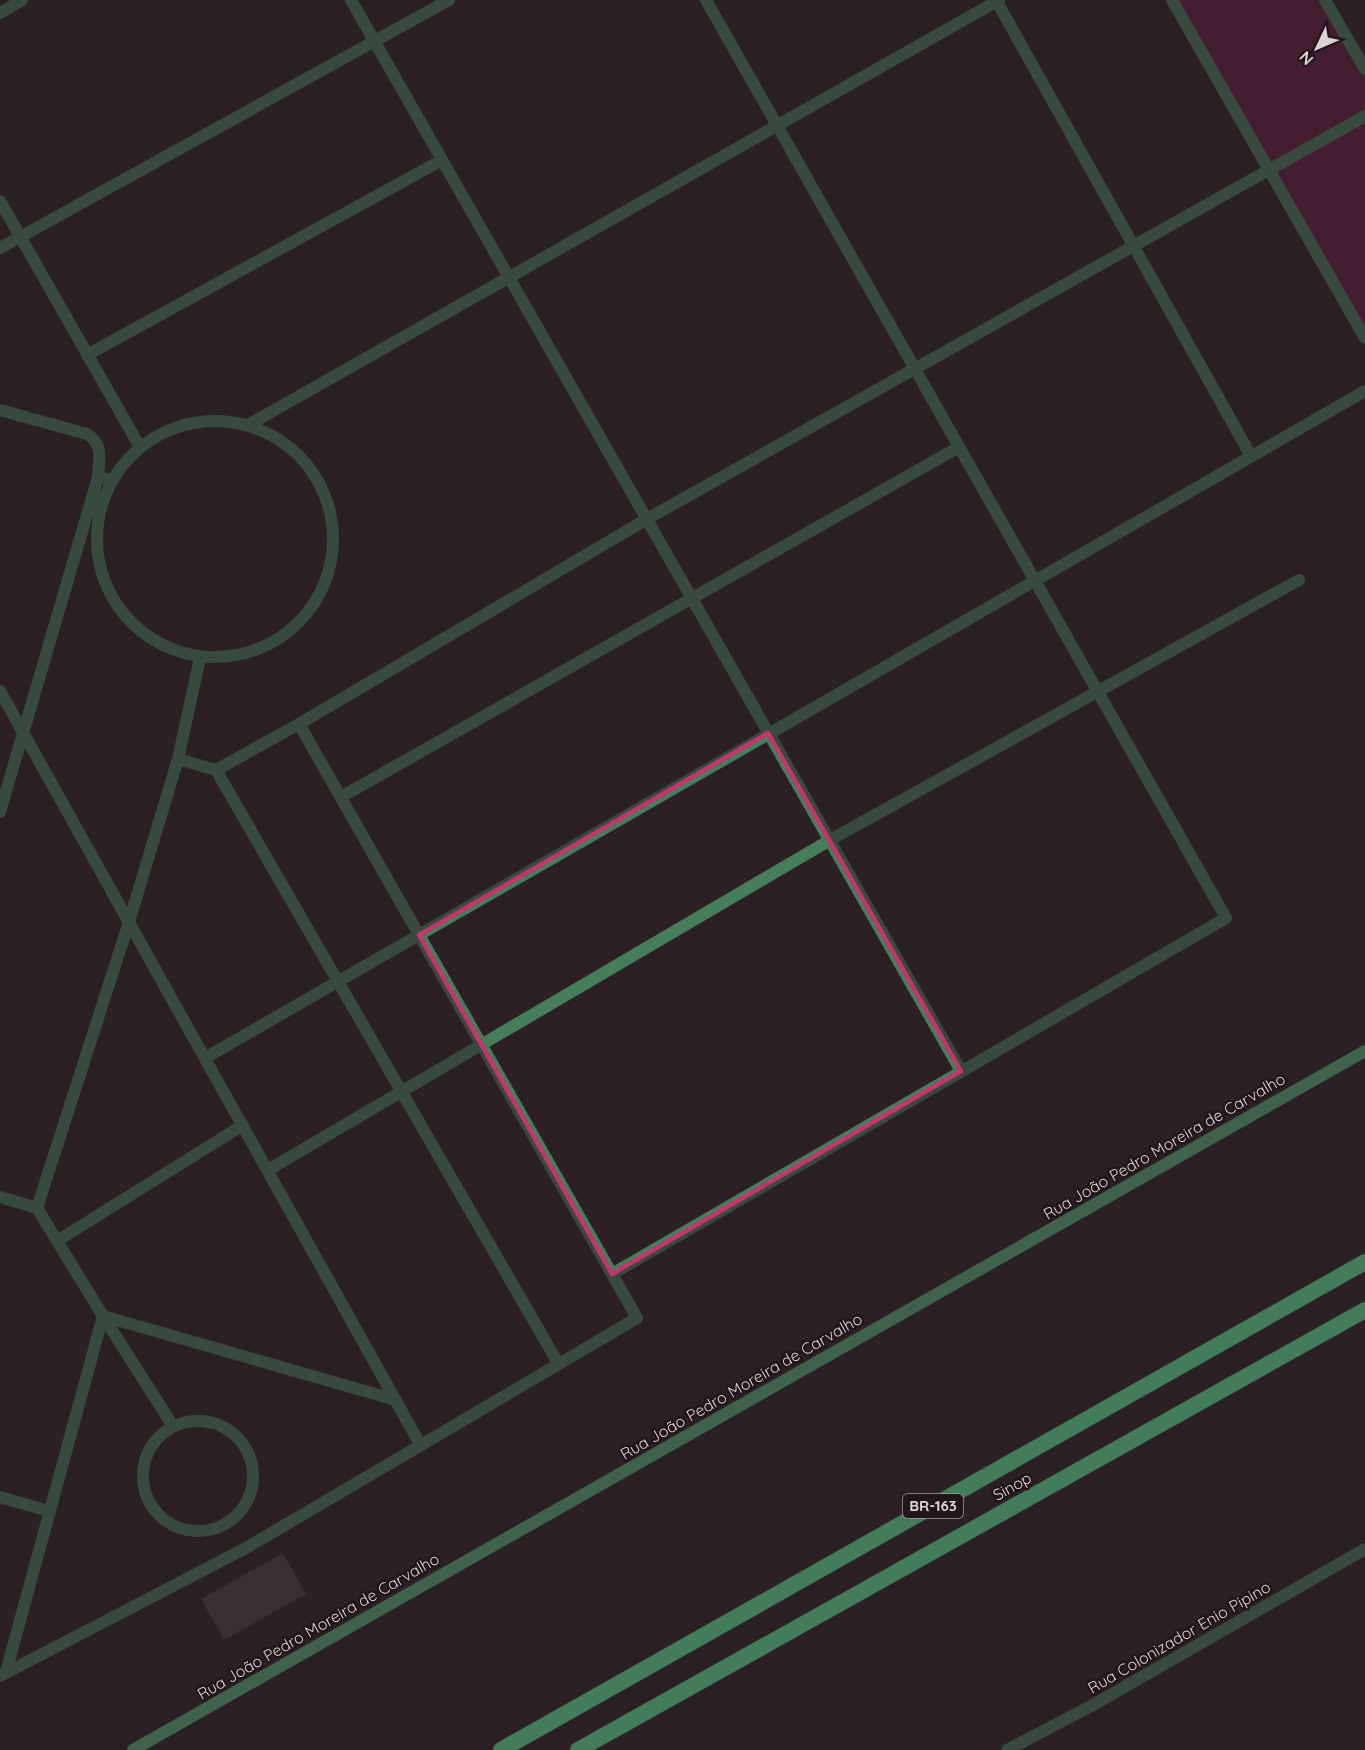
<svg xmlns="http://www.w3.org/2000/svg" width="1365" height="1750" font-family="Quicksand,sans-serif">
<rect width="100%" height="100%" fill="#2c2024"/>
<path fill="#5f1b3b" d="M1172,0H1325L1365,69V338Z"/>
<path fill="#504247" d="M283,1553L306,1594L224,1640L201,1599Z"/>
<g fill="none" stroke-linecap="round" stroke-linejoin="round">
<path stroke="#467d5b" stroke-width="12" d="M98,477L111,480"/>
<path stroke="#467d5b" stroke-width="12" d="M351,0L961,1071
M996,0L1251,456
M1172,0L1365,338
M1325,0L1365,69
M0,13L22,0
M0,201L140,447
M0,248L449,0
M87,355L442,160
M0,410L87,434C104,445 99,459 98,477L0,812
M97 539a118 118 0 1 1 236 0a118 118 0 1 1-236 0Z
M248,425L999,0
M0,691L420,1444
M178,759L216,770L299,724L647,519L1365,116
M216,770L558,1363
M341,797L959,447
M205,1058L1365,391
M268,1170L830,840L1299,580
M0,1197L37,1208L103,1316L173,1426
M37,1208L129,922L178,759L200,658
M57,1241L243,1125
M612,1274L1226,918L706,0
M143 1476a55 55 0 1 1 110 0a55 55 0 1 1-110 0Z
M0,1497L49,1511
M6,1672L103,1316L396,1400
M0,1676L246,1548L637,1318L299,724"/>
<path stroke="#467d5b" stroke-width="12" d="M1007,1750L1093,1705L1365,1549"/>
<path stroke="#54b17a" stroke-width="12" d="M133,1750L1365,1051"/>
<path stroke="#60ea9c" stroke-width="16" d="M501,1750L1365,1262
M578,1750L1365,1310"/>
</g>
<path d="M0 0H1365V1750H0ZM768,733L961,1071L612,1274L419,935Z" fill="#2c2024" fill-opacity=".55" fill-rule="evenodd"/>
<path fill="none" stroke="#c6346e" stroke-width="4.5" stroke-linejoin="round" d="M768,733L961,1071L612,1274L419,935Z"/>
<g text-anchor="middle" stroke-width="5" stroke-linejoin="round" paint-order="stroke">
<rect fill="#22161b" stroke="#a59b9f" stroke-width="1.5" x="903" y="1494" width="60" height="24" rx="4.5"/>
<g font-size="15" font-weight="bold" fill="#ddd4d7">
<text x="933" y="1511">BR-163</text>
</g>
<g font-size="16" fill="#ddd4d7" stroke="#22161b">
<text transform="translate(1164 1146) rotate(-30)" y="6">Rua João Pedro Moreira de Carvalho</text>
<text transform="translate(741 1386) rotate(-30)" y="6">Rua João Pedro Moreira de Carvalho</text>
<text transform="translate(1012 1486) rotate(-29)" y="6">Sinop</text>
<text transform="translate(318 1626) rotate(-30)" y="6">Rua João Pedro Moreira de Carvalho</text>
<text transform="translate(1179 1637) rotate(-30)" y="6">Rua Colonizador Enio Pipino</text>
</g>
</g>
<g transform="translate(1317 48) rotate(226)" stroke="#22161b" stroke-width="4.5" paint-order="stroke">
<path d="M0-4.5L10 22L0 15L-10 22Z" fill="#ddd4d7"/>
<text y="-9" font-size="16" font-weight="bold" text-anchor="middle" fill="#ddd4d7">N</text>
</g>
</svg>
